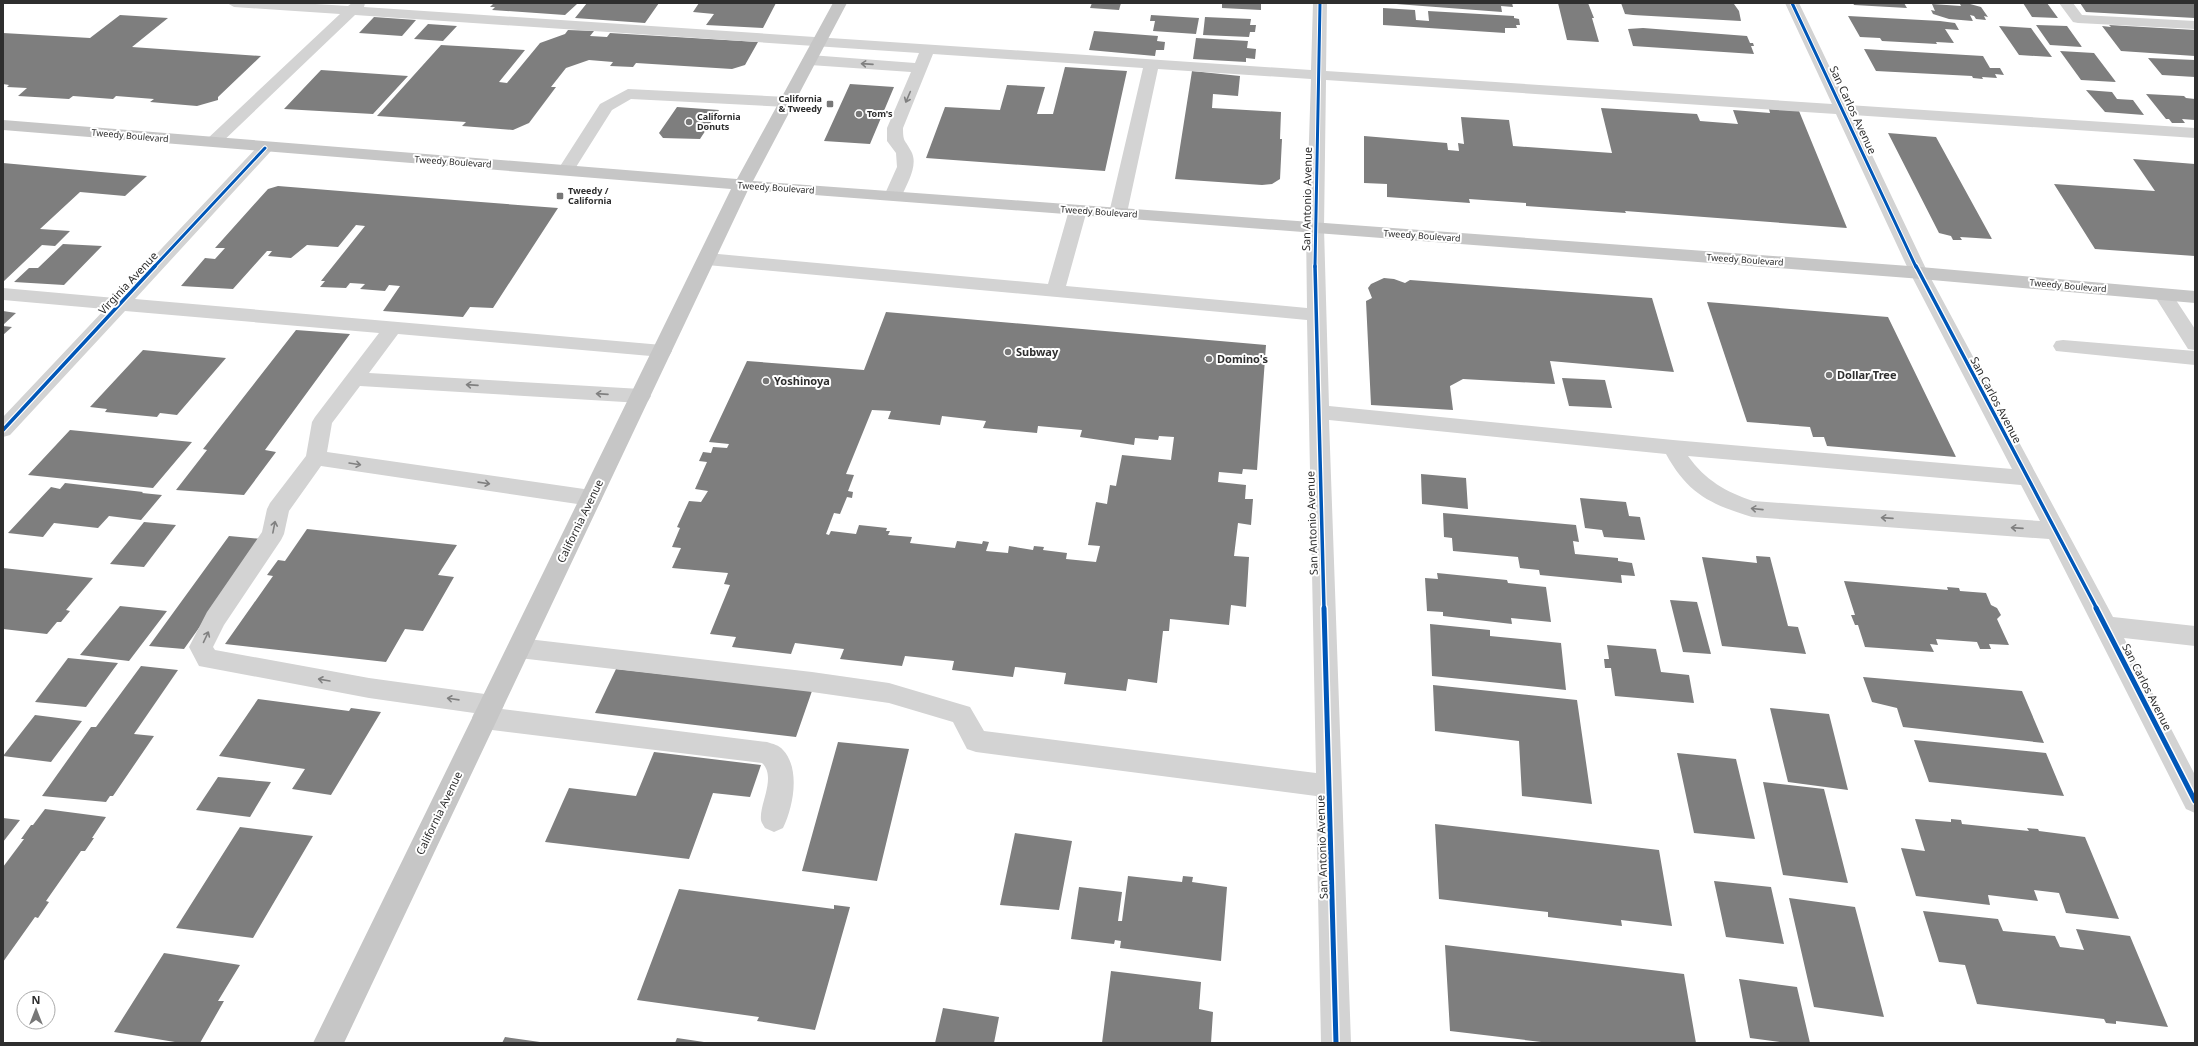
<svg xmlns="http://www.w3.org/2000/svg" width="2198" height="1046" font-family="'Noto Sans',sans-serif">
<rect width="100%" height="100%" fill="#fff"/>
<path fill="#7e7e7e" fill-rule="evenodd" d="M494,3H575L577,4L565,15L492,10L495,7H490Z
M587,3H659L645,23L575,18Z
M699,3H776L763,28L706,25L714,14L693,12Z
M1092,3H1121L1119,10L1090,8Z
M1222,3H1261V10L1222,8Z
M1383,3H1512L1513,7L1501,6L1502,12Z
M1558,3H1588L1594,18H1592L1599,42L1567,40Z
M1621,3L1734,4L1739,11L1741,21L1633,15L1625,14Z
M1853,3H1904L1907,8L1854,5Z
M2023,3H2047L2058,18L2032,17Z
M2080,3H2195V18L2086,12Z
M1932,4L1961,6L1960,4H1970L1981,7L1988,17L1984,16L1986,20L1976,19L1974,16L1970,15L1973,21L1949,19L1933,14L1931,10L1935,11Z
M1383,8L1415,10L1416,20L1429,21L1428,11L1514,16V18L1519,19L1520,25H1516L1517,28H1505V33L1383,25Z
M120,15L168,18L132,47L261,56L218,97V100L197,106L150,102L154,99L116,96L113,99L73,96L69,99L18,96L27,88L7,87L9,85L3,84V33L90,38Z
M1151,15L1199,18L1196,34L1153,31L1155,21H1150Z
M1848,16L1940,21L1955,23L1959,30L1945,29L1954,43L1936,42L1937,44L1882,41L1880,38L1860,37Z
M374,17L416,20L402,36L359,33Z
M1205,17L1251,19L1250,25H1256L1255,32H1250L1249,37L1203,35Z
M428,24L457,26L443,41L414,39Z
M2036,25L2067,26L2082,47L2050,45Z
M2109,25L2195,30V56L2121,51L2102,26L2111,27Z
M1999,26L2031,28L2052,57L2019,55Z
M1643,28L1747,36L1750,43H1753L1754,46H1751L1754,54L1633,46L1628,29Z
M568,30L594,31L590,36L607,37L610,33L758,42L745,65L732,69L636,63L633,67L610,66L613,62L589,60L566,68L551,87H556L529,123L513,130L462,126L466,122L377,116L441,45L525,50L499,82L507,83L540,43L565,34Z
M1094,31L1158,36L1157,41L1165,42L1164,50H1156L1155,56L1089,50Z
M1196,38L1248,41L1247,48L1256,49L1255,59L1246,58V62L1193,59Z
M1864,49L1983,56L1990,68H2000L2004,75L1995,74L1997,78L1982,77L1983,79L1973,78L1972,76L1876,71Z
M2060,51L2094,53L2116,82L2081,80Z
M2148,58L2195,60V77L2162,75Z
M1065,67L1127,71L1105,171L926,158L945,107L1000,110L1007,85L1045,87L1037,114H1053Z
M321,70L408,76L373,114L284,109Z
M1192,71L1240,76L1238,96L1213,94L1212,108L1281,112L1280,139H1282L1280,179L1272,184L1262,185L1175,179Z
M850,84L894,87L870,144L824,141Z
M2086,90L2112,92L2117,99L2133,100L2144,115L2105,112Z
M2146,94L2184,96L2186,98L2195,99V120L2182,119L2185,123H2172L2169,119H2166Z
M677,107L719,110L700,139L663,138L659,133Z
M1601,108L1697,114L1700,121L1738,124L1733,110L1770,113L1769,109L1799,111L1847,228L1625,211L1626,213L1526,206V203L1469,199L1470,203L1387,197V184L1364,183V136L1447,143L1448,150L1459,151L1458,143L1464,144L1461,117L1509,120L1513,146L1612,153Z
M1888,133L1936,137L1992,239L1960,237L1962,240H1953L1951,236L1939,233Z
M2133,159L2195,164V256L2095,249L2054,184L2155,191Z
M3,163L101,172L147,176L125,196L80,192L40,229L70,231L55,246L42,245L3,282Z
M278,186L390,195L558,208L493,308L470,307L463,317L383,311L400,286L389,285L385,291L360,289L365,284L350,283L346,288L320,287L325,281H321L365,226L356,225L338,247L307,245L291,258L268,256L272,251H267L233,289L181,286L205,258L215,259L225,248H215L268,189Z
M63,244L102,246L64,285L14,282L29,268H38Z
M1384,278L1394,279L1405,283L1410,280L1652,298L1674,372L1550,361L1555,384L1463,379L1450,386L1453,410L1371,405L1366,301L1372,298L1368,288L1371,284Z
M1707,302L1888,317L1956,457L1827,446L1824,437H1813L1810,427L1747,422Z
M3,311L16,313L3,325Z
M886,312L1266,345L1257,470L1243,469L1242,474L1219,472L1218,482L1246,485L1245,499H1253L1251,525L1238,523L1234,556L1249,557L1246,607L1231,605L1229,625L1170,619L1169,631H1163L1157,683L1128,679L1126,691L1064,684L1066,673L1015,667L1013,677L952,670L954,661L905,656L902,666L840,659L844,649L795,643L791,654L732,647L736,637L710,634L730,585L724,584L728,573L672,568L681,548L672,547L680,528L677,527L689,501L701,502L708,491L695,489L707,462L699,461L703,452L711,453L713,447L727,448L729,444L709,442L747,361L864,370ZM872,410L891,411L888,419L940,425L942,416L986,421L983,428L1037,433L1038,426L1082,430L1080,437L1134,445L1135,438L1158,440L1159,436L1174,437L1171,460L1122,455L1116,486L1110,485L1107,504L1096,502L1088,545L1100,546L1096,562L1066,559L1067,553L1043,550L1044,547L1034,546L1033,550L1009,546L1008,553L986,551L989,542L983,541L982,544L957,541L955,548L910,543L912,537L888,535L890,531H886L887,528L859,525L856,534L831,531L829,535L826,534L834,513L840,514L847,497L852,498L853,492L848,491L854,475L846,474Z
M3,326L12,327L3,335Z
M296,330L350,334L265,450L276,452L244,495L176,490L207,450L203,449Z
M143,350L226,358L177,415L160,413L157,417L105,412L107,409L90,407Z
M1562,378L1605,380L1612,408L1569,406Z
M70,430L192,442L153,488L28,475Z
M1421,474L1466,478L1468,509L1422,504Z
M65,483L143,492L142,493L162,495L141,520L109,516L98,528L54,523L43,537L8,533L51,487L60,489Z
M1580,498L1626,502L1629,516L1640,517L1645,540L1604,537L1602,530L1585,528Z
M1443,513L1576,525L1579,542L1573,541L1575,554L1618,558V561L1632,563L1635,576L1621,575L1622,583L1540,575L1539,570L1520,568L1518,557L1453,551L1452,538L1444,537Z
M144,522L176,525L144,567L110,564Z
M307,529L457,545L438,575L454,577L423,631L405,629L386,662L225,644L273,576L267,575L278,560L285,561Z
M229,536L262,539L184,649L149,646Z
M1756,556L1770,557L1788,626L1798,627L1806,654L1722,646L1702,557L1757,563Z
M3,568L93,578L66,610L70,611L61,622H57L47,634L3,629Z
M1437,573L1507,580L1508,583L1546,587L1551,622L1511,618L1512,624L1443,616V612L1427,611L1425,578L1438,579Z
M1844,581L1948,590L1947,587L1959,588L1960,591L1986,593L1991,605L1997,608L2001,615L1997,619L2009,645L1989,644L1991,649H1980L1977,642L1936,639L1938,645L1930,644L1934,652L1865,647L1858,625H1855L1851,615H1855Z
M1670,600L1697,602L1711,654L1683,652Z
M120,606L167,611L129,661L80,655Z
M1430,624L1490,630V636L1561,643L1566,690L1432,676Z
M1607,645L1656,649L1661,672L1689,675L1694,703L1615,696L1611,668H1605L1604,659H1609Z
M68,658L118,663L86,707L35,702Z
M141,666L178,670L134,734L154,736L113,796H110L106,802L42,796L91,727H96Z
M616,669L812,691L796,737L595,713Z
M1863,677L2022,691L2044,743L1903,727L1897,708L1872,702Z
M1433,685L1577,700L1592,804L1522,796L1519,741L1435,731Z
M258,699L349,711L351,708L381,712L331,795L292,789L305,769L219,756Z
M1770,708L1829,714L1848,790L1788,782Z
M35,715L82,721L51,762L3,756Z
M1914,740L2046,753L2064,796L1929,782Z
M838,742L909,749L877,881L802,871Z
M654,752L761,765L750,797L713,793L689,859L545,842L569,788L636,796Z
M1677,753L1736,759L1755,839L1694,833Z
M218,777L271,782L250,817L196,810Z
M1763,782L1824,789L1848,883L1783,875Z
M45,809L106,817L92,838H94L85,851H81L46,901L49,902L38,918L35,917L3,962V867L24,839H21L31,825H33Z
M3,818L20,820L3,842Z
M1915,819L1951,822V819L1961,820L1962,824L2029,831L2027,828L2038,829L2039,831L2085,837L2119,919L2066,913L2059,893L2034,890L2038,901L1988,895L1990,905L1916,896L1901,848L1925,851Z
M1435,824L1659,850L1672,926L1621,920L1622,926L1548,917V912L1439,899Z
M240,827L313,836L253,938L176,928Z
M1015,833L1072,841L1059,910L1000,905Z
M1128,876L1182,882L1183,876L1193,877L1192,882L1227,887L1221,961L1120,948L1121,941L1115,940L1114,944L1071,939L1079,887L1122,892L1118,921H1122Z
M1714,881L1771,887L1784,944L1726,937Z
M679,889L834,909V905L850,907L815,1030L757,1021L759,1017L637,1000Z
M1789,898L1855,907L1884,1017L1814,1007Z
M1923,911L1998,919L2003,931L2055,936L2060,947L2084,950L2076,929L2130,936L2168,1027L2116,1021V1024L2106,1023L2104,1019L1977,1004L1965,965L1939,962Z
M1445,945L1684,974L1696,1043H1550L1450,1031Z
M164,953L240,965L218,1001H224L200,1043H181L114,1032Z
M1111,971L1201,982L1199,1009L1213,1012L1211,1043H1102Z
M1739,979L1797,987L1810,1043H1788L1750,1038Z
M943,1008L999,1017L994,1043H935Z
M505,1037L540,1042V1043H502Z
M677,1038L704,1042V1043H675Z"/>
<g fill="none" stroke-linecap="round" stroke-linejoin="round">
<path fill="#d3d3d3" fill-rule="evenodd" d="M227,3H299L348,6L352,3H365L364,7L1311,70L1313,3H1327L1326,71L1832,104L1785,3H1799L1848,105L2195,128V138L1853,115L1928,273L2113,617L2195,626V646L2124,638L2195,775V813L2186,809L2049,539L1752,517C1710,504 1688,494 1666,454L1329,420L1351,1043H1321L1316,796L976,752L967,749L953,722L889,703L812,692L519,658L511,655L507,648L511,641L519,638L812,672L889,683L970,707L984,731L1316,773L1307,320L707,265L701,263L698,259L701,255L707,253L1048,284L1069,210L1072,206H1084L1087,210L1066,286L1307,308L1306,228L1311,79L1158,69L1127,213L1124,217H1112L1109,213L1143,68L933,54L903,128C903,143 905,139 911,151C919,165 907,183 902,196L899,200H887L884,196L897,167L896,153L887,141V128L911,72L810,65L805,63L802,60L805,57L810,55L915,63L919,53L355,15L218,146H206L204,143L206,140L340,14L234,7ZM1326,80L1836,114L1910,273L2012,469L1673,440L1329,406L1324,228ZM1688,456L2021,485L2040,521L1753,501C1726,492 1705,480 1688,456Z
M2059,3H2073L2082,15L2195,21V29L2078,23L2073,22Z
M628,89L787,97L793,99L795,102L793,105L787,107L631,99L612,110L571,175H559L557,171L600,104Z
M265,143L271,145L273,148L271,151L135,299L662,345L669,346L672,351L669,356L662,357L398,334L369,373L641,389L648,391L651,396L648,401L641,403L360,386L332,423L327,452L591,490L599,492L602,498L599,504L591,506L321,466L289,511L284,534L281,540L224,625L213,647L215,650L369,678L492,695L501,698L504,705L502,709L767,742C773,744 779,745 783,750C801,769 793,808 783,828L774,832L765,828C764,826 761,822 761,820C759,804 777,777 762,763L484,729L475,726L472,718L474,713L369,698L199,666L189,647L207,612L262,532L267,509L270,503L306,456L312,422L315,417L379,333L125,311L10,435L3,437V417L105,309L3,300V288L115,298L259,145Z
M2163,289L2170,291L2195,329V350L2188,349L2154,295L2156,291Z
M2063,340L2195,351V365L2056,351L2053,346L2056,341Z"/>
<path fill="#c6c6c6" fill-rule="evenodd" d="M833,3H847L753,181L1909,266L2195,291V303L1909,278L748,190L344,1043H313L731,189L3,130V120L737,179Z"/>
<defs>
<path id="cycleway-far2" d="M1792,3L1916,267
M154,267L265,148
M1315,267L1320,3"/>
<path id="cycleway-far1" d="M1315,266L1324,609
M1916,266L2097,609
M3,430L155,266"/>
<path id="cycleway" d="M1324,608L1336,1043
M2096,608L2195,801"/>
</defs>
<use href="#cycleway-far2" stroke="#fff" stroke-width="5"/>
<use href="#cycleway-far1" stroke="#fff" stroke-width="6"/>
<use href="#cycleway" stroke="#fff" stroke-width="8"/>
<use href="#cycleway-far2" stroke="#0057b8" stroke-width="3"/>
<use href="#cycleway-far1" stroke="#0057b8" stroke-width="3.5"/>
<use href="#cycleway" stroke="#0057b8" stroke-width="5"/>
</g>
<defs><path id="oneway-shaft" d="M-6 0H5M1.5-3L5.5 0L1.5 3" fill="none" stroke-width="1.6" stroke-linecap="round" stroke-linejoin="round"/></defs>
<g stroke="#808080">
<use href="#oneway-shaft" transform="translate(867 64) rotate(-176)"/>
<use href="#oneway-shaft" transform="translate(908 97) rotate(113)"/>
<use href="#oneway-shaft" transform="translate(472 385) rotate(-176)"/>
<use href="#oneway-shaft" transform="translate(602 394) rotate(-176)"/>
<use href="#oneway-shaft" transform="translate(355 464) rotate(9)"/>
<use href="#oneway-shaft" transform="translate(484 483) rotate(8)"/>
<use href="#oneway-shaft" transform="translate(1757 509) rotate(-174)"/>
<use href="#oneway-shaft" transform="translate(1887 518) rotate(-176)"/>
<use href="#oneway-shaft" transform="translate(274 527) rotate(-79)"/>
<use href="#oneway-shaft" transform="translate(2017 528) rotate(-176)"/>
<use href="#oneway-shaft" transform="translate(206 637) rotate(-65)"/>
<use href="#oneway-shaft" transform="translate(324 680) rotate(-170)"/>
<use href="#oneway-shaft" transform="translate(453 699) rotate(-172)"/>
</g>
<g fill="#777" stroke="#fff" stroke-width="1.5">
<rect x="826" y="100" width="8" height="8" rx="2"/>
<circle cx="859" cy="114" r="4"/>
<circle cx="689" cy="122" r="4"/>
<rect x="556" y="192" width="8" height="8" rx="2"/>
<circle cx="1008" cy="352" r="4"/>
<circle cx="1209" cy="359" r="4"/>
<circle cx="1829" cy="375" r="4"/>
<circle cx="766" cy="381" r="4"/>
</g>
<g text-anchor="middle" stroke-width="4" stroke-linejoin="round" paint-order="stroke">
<g font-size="9" font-weight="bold" fill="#2e2e2e" stroke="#fff" text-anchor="start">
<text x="822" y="102" text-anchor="end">California<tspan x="822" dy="10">&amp; Tweedy</tspan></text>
<text x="867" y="117">Tom's</text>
<text x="697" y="120">California<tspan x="697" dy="10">Donuts</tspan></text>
<text x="568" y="194">Tweedy /<tspan x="568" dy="10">California</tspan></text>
</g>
<g font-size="9" fill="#2e2e2e" stroke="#fff">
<text transform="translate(130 136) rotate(5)" y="3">Tweedy Boulevard</text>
<text transform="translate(453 162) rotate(4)" y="3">Tweedy Boulevard</text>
<text transform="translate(776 188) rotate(4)" y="3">Tweedy Boulevard</text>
<text transform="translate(1099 212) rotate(4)" y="3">Tweedy Boulevard</text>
<text transform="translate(1422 236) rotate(4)" y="3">Tweedy Boulevard</text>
<text transform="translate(1745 260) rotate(4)" y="3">Tweedy Boulevard</text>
<text transform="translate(2068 286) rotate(5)" y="3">Tweedy Boulevard</text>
</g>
<g font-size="11" fill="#2e2e2e" stroke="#fff">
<text transform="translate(1853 110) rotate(65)" y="4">San Carlos Avenue</text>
<text transform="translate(1307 199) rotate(-89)" y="4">San Antonio Avenue</text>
<text transform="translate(128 283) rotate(-47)" y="4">Virginia Avenue</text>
<text transform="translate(1996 400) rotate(62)" y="4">San Carlos Avenue</text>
<text transform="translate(580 521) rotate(-64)" y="4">California Avenue</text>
<text transform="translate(1312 523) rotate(-92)" y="4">San Antonio Avenue</text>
<text transform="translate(2147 687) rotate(63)" y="4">San Carlos Avenue</text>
<text transform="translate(439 813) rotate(-64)" y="4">California Avenue</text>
<text transform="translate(1322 847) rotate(-92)" y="4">San Antonio Avenue</text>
</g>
<g font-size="11" font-weight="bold" fill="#2e2e2e" stroke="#fff" text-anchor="start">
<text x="1016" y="356">Subway</text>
<text x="1217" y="363">Domino's</text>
<text x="1837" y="379">Dollar Tree</text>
<text x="774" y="385">Yoshinoya</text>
</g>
</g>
<rect width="2198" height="1046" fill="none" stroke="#2e2e2e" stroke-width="8"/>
<g transform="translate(36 1010)"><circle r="19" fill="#ffffff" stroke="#ababab"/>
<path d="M0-3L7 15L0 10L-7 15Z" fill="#777777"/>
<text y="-6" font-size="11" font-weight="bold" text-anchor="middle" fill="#2e2e2e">N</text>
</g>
</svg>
